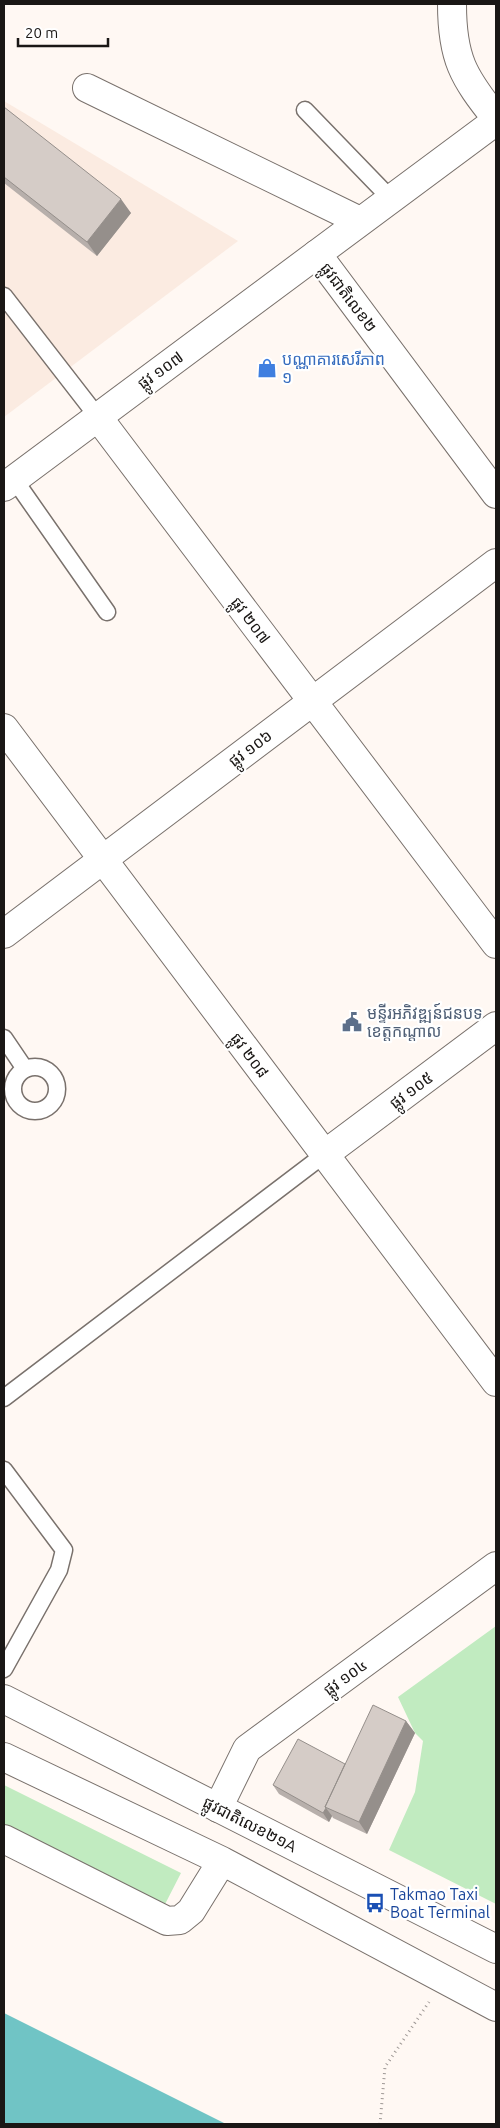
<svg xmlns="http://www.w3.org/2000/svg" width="500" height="2128" font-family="Ubuntu,'Noto Sans Khmer',sans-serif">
<rect width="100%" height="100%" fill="#fff8f3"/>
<path fill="#fbebe1" d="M4,101L238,241L4,417Z"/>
<path fill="#c1ebc0" d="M496,1626V1904L389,1850L415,1792L423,1741L415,1733L398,1697Z
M4,1785L181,1873L160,1914L4,1836Z"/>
<path fill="#70c4c5" d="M4,2013L226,2124H4Z"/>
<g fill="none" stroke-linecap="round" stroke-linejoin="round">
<defs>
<path id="lane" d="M305,110L391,199
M4,296L97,416
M14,479L107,612
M4,1038L25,1069
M13 1089a22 22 0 1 1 44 0a22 22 0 1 1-44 0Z
M4,1398L325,1154
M4,1470L64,1550L59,1570L4,1669"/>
<path id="street" d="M452,4C452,58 463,77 496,118
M87,88L360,221
M97,416L496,944
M4,728L496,1382
M4,934L496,563
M325,1154L496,1026
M4,1757L222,1861L496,2007
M218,1808L247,1749L496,1566
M4,1839L167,1921L180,1920L191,1911L222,1861"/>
<path id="secondary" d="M4,487L317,254
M4,1699L496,1949"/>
<path id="primary" d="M496,121L317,254L496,494"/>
</defs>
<use href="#lane" stroke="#79716c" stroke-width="19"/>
<use href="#street" stroke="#79716c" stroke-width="30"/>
<use href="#secondary" stroke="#79716c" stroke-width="30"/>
<use href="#primary" stroke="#79716c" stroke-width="30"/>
<path stroke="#9e9895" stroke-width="3" stroke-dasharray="1 4" stroke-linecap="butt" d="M380,2124L385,2067L429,2002"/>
<use href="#lane" stroke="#fff" stroke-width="16"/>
<use href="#street" stroke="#fff" stroke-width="28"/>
<use href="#secondary" stroke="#fff" stroke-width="28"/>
<use href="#primary" stroke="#fff" stroke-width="28"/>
</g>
<path fill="#b7afab" d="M4,107L131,213L97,256L4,183Z
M406,1721L415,1733L367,1834L333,1818L332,1816L329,1822L279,1794L273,1785L345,1764Z"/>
<path fill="#958f8b" d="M121,199L131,213L97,256L87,242Z
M406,1721L415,1733L367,1834L359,1822Z
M326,1808L332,1816L329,1822L323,1813Z"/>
<path fill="#d5ccc7" stroke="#958f8b" d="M4,107L121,199L87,242L4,177Z
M373,1705L406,1721L359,1822L325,1807Z
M298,1739L345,1764L325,1807L326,1808L323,1813L273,1785Z"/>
<defs>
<symbol id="shop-bare" viewBox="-9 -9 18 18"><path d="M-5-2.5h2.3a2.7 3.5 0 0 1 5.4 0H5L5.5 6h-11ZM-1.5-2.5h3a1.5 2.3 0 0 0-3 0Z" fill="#3f7fe0" stroke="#fff" stroke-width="2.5" paint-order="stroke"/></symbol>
<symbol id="civic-bare" viewBox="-9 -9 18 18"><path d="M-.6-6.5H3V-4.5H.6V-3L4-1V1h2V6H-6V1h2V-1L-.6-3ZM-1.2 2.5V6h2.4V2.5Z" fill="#5c6f8a" stroke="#fff" stroke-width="2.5" paint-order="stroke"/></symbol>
<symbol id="bus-bare" viewBox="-9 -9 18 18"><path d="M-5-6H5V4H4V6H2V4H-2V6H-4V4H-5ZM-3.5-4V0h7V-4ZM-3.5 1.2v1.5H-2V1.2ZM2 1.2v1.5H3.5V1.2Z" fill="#1a4fb4" stroke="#fff" stroke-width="2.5" paint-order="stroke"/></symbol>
</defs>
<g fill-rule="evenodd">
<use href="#shop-bare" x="253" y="354" width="28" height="28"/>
<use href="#civic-bare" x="338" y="1008" width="28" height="28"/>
<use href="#bus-bare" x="361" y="1889" width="28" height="28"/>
</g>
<g text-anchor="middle" stroke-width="4.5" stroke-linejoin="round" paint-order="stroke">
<g font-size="16" fill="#1a1715" stroke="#fff">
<text transform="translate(349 297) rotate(53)" y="6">ផ្លូវជាតិលេខ២</text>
<text transform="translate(160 370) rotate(-36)" y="6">ផ្លូវ ១០៧</text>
<text transform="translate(251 620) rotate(53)" y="6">ផ្លូវ ២០៧</text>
<text transform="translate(250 748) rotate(-37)" y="6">ផ្លូវ ១០៦</text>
<text transform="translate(250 1055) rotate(53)" y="6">ផ្លូវ ២០៨</text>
<text transform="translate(411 1090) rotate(-37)" y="6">ផ្លូវ ១០៥</text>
<text transform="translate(345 1677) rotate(-36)" y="6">ផ្លូវ ១០៤</text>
<text transform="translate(250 1824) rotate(27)" y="6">ផ្លូវជាតិលេខ២១A</text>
</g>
<g font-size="16" fill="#366cbe" stroke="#fff" text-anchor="start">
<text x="282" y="365">បណ្ណាគារសេរីភាព<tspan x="282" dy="18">១</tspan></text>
</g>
<g font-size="16" fill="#4e5e75" stroke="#fff" text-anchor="start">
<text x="367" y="1019">មន្ទីរអភិវឌ្ឍន៍ជនបទ<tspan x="367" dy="18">ខេត្តកណ្តាល</tspan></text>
</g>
<g font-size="16" fill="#164399" stroke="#fff" text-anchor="start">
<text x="390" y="1900">Takmao Taxi<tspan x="390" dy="18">Boat Terminal</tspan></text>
</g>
</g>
<rect width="500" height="2128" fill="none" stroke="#1a1715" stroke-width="10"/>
<path d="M18 38v8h90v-8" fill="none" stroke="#1a1715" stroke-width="2.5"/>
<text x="25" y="38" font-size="15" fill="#1a1715" stroke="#ffffff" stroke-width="4" paint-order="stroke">20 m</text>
</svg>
